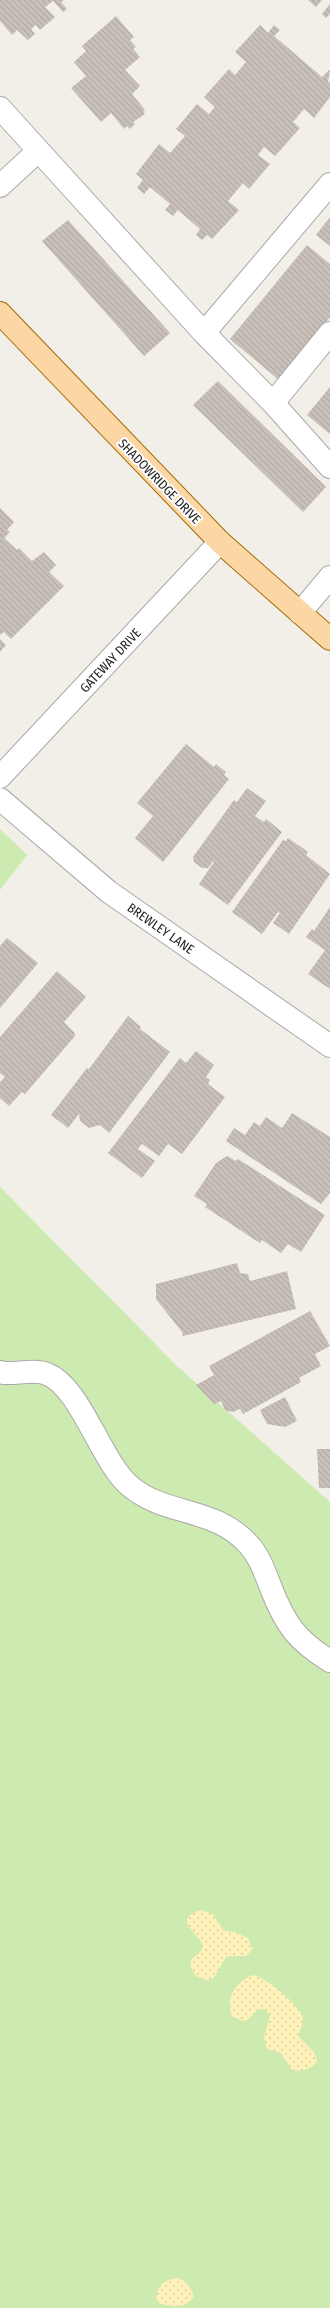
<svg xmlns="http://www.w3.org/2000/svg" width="330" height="2308" font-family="'Fira Sans Condensed',sans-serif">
<defs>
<pattern id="sand-dots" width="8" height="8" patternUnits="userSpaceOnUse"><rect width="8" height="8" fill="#fff1ba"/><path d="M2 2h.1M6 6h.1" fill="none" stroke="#dacea0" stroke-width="1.8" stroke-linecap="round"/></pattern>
<pattern id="building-back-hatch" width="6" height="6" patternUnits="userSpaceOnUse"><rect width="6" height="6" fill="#c7bfb8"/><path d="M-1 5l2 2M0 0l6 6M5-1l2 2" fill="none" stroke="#aba49e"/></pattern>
</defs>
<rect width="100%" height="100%" fill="#f2efe9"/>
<path fill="#cdebb0" d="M0,829L27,855L0,890Z
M0,1187L178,1367L330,1502V2308H0Z"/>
<path fill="url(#sand-dots)" d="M200,1910L213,1914L224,1931L235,1932L248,1938L253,1949L246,1956H228C214,1968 220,1988 196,1976C182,1955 198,1961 203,1946C199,1932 171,1921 200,1910Z
M253,1975C265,1977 302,2006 303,2019C304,2025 298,2030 299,2036C304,2045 327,2057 311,2067C304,2072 299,2071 292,2070L281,2053L267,2049L264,2037L270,2016L265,2009L257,2010L248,2020L243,2021L232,2016C225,1998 236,1981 253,1975Z
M178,2278C187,2282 191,2287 194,2297C185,2308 175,2308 159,2303L156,2298C158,2284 165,2280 178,2278Z"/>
<path fill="url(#building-back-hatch)" d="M0,0H64L61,2L67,9L63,12L53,1L45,7L55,17L40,30L36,25L31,29L35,34L28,40L17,30L12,35L0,21Z
M308,0H322L316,7Z
M330,4V14L326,18L322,14Z
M116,16L134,37L130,40L136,47L133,49L140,57L125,70L140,86L132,94L145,110L143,112L145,114L133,122L135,124L130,129L127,126L124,129L111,113L101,122L71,88L86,76L74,62L86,51L82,46Z
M260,25L268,33L274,25L280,30L274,36L322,77L329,70L330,71L328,82L330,83V97L314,118L304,109L293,122L300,128L275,156L264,147L258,155L270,164L249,189L243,183L228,201L239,210L212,239L207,235L202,240L196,235L200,229L178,210L173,216L165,210L170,204L150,187L144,194L137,188L143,180L136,174L159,144L170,153L185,136L176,129L197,104L209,114L215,107L204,97L229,69L235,75L246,62L235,52Z
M330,217V246L316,235Z
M68,220L170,333L144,356L42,241Z
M307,245L330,264V317L279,380L230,339Z
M218,381L326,487L303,512L193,405Z
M330,387V434L307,415Z
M0,508L14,522L7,530L10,532L4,538L17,550L19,548L32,561L44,552L56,565L49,572L64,586L11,639L4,632L0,635Z
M0,639L6,645L0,652Z
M186,744L214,767L216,764L226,772L224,775L229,779L163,862L135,838L153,816L137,803Z
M247,788L266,801L255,816L264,822L266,819L282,832L228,905L199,884L214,862L213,861L208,868H202L194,862L193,857L234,800L237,802Z
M288,838L308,852L306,855L330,874L289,934L273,923L280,913L278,912L262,934L232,912L283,840L286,841Z
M330,907V989L308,974L325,950L306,937L312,929L314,931Z
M7,938L38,963L0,1008V946Z
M57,971L86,997L64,1022L74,1032L75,1036L25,1094L22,1092L9,1106L0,1098V1082L5,1077L0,1073V1037Z
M128,1016L141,1027L140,1029L170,1052L109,1133L100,1125L89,1128L80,1121L79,1114L68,1128L51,1115L87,1068L89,1069Z
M196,1051L214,1065L206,1077L210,1080L208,1084L225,1097L182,1154L168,1144L159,1156L142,1144L138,1149L155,1161L142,1178L108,1153L180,1058L186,1063Z
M292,1113L330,1137V1193L321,1204L226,1141L234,1128L245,1135L254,1122L260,1126L266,1117L282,1128Z
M227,1156L236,1161L238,1159L325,1215L301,1252L288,1244L281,1253L262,1240L260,1243L205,1207L207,1204L194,1196L216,1163Z
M237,1263L240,1273L248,1274L250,1281L287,1271L296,1309L183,1336L182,1332L156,1299V1284Z
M310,1311L330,1346L315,1354L321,1366L299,1378L301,1382L243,1414L240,1409L233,1412L225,1410L221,1401L214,1404L196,1385L214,1375L209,1366Z
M285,1397L297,1421L285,1427L267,1424L260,1410Z
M317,1449H330V1488H319Z"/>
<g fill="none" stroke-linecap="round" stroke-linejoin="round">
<defs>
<path id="minor" d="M0,108L204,333L273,403L330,467
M0,186L38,151
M204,333L330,184
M273,403L330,333
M300,613L330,577
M0,777L220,542
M0,799L109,892L330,1046
M0,1372L4,1373C17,1374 35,1369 47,1374C81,1387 101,1463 131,1487C166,1516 216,1507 249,1545C260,1557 265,1573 271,1588C285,1624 297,1641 330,1661"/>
<path id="major" d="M0,313L220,542L330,639"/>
</defs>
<use href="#minor" stroke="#a9a9a9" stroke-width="24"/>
<use href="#major" stroke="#a06b00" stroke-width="24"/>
<use href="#minor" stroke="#fff" stroke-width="22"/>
<use href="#major" stroke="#fcd6a4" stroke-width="22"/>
</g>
<g text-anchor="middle" stroke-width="4" stroke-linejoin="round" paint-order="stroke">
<g font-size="13" fill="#222" stroke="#fff">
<text transform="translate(160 481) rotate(46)" y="5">SHADOWRIDGE DRIVE</text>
<text transform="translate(110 660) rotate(-47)" y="5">GATEWAY DRIVE</text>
<text transform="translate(161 928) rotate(35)" y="5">BREWLEY LANE</text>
</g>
</g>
</svg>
